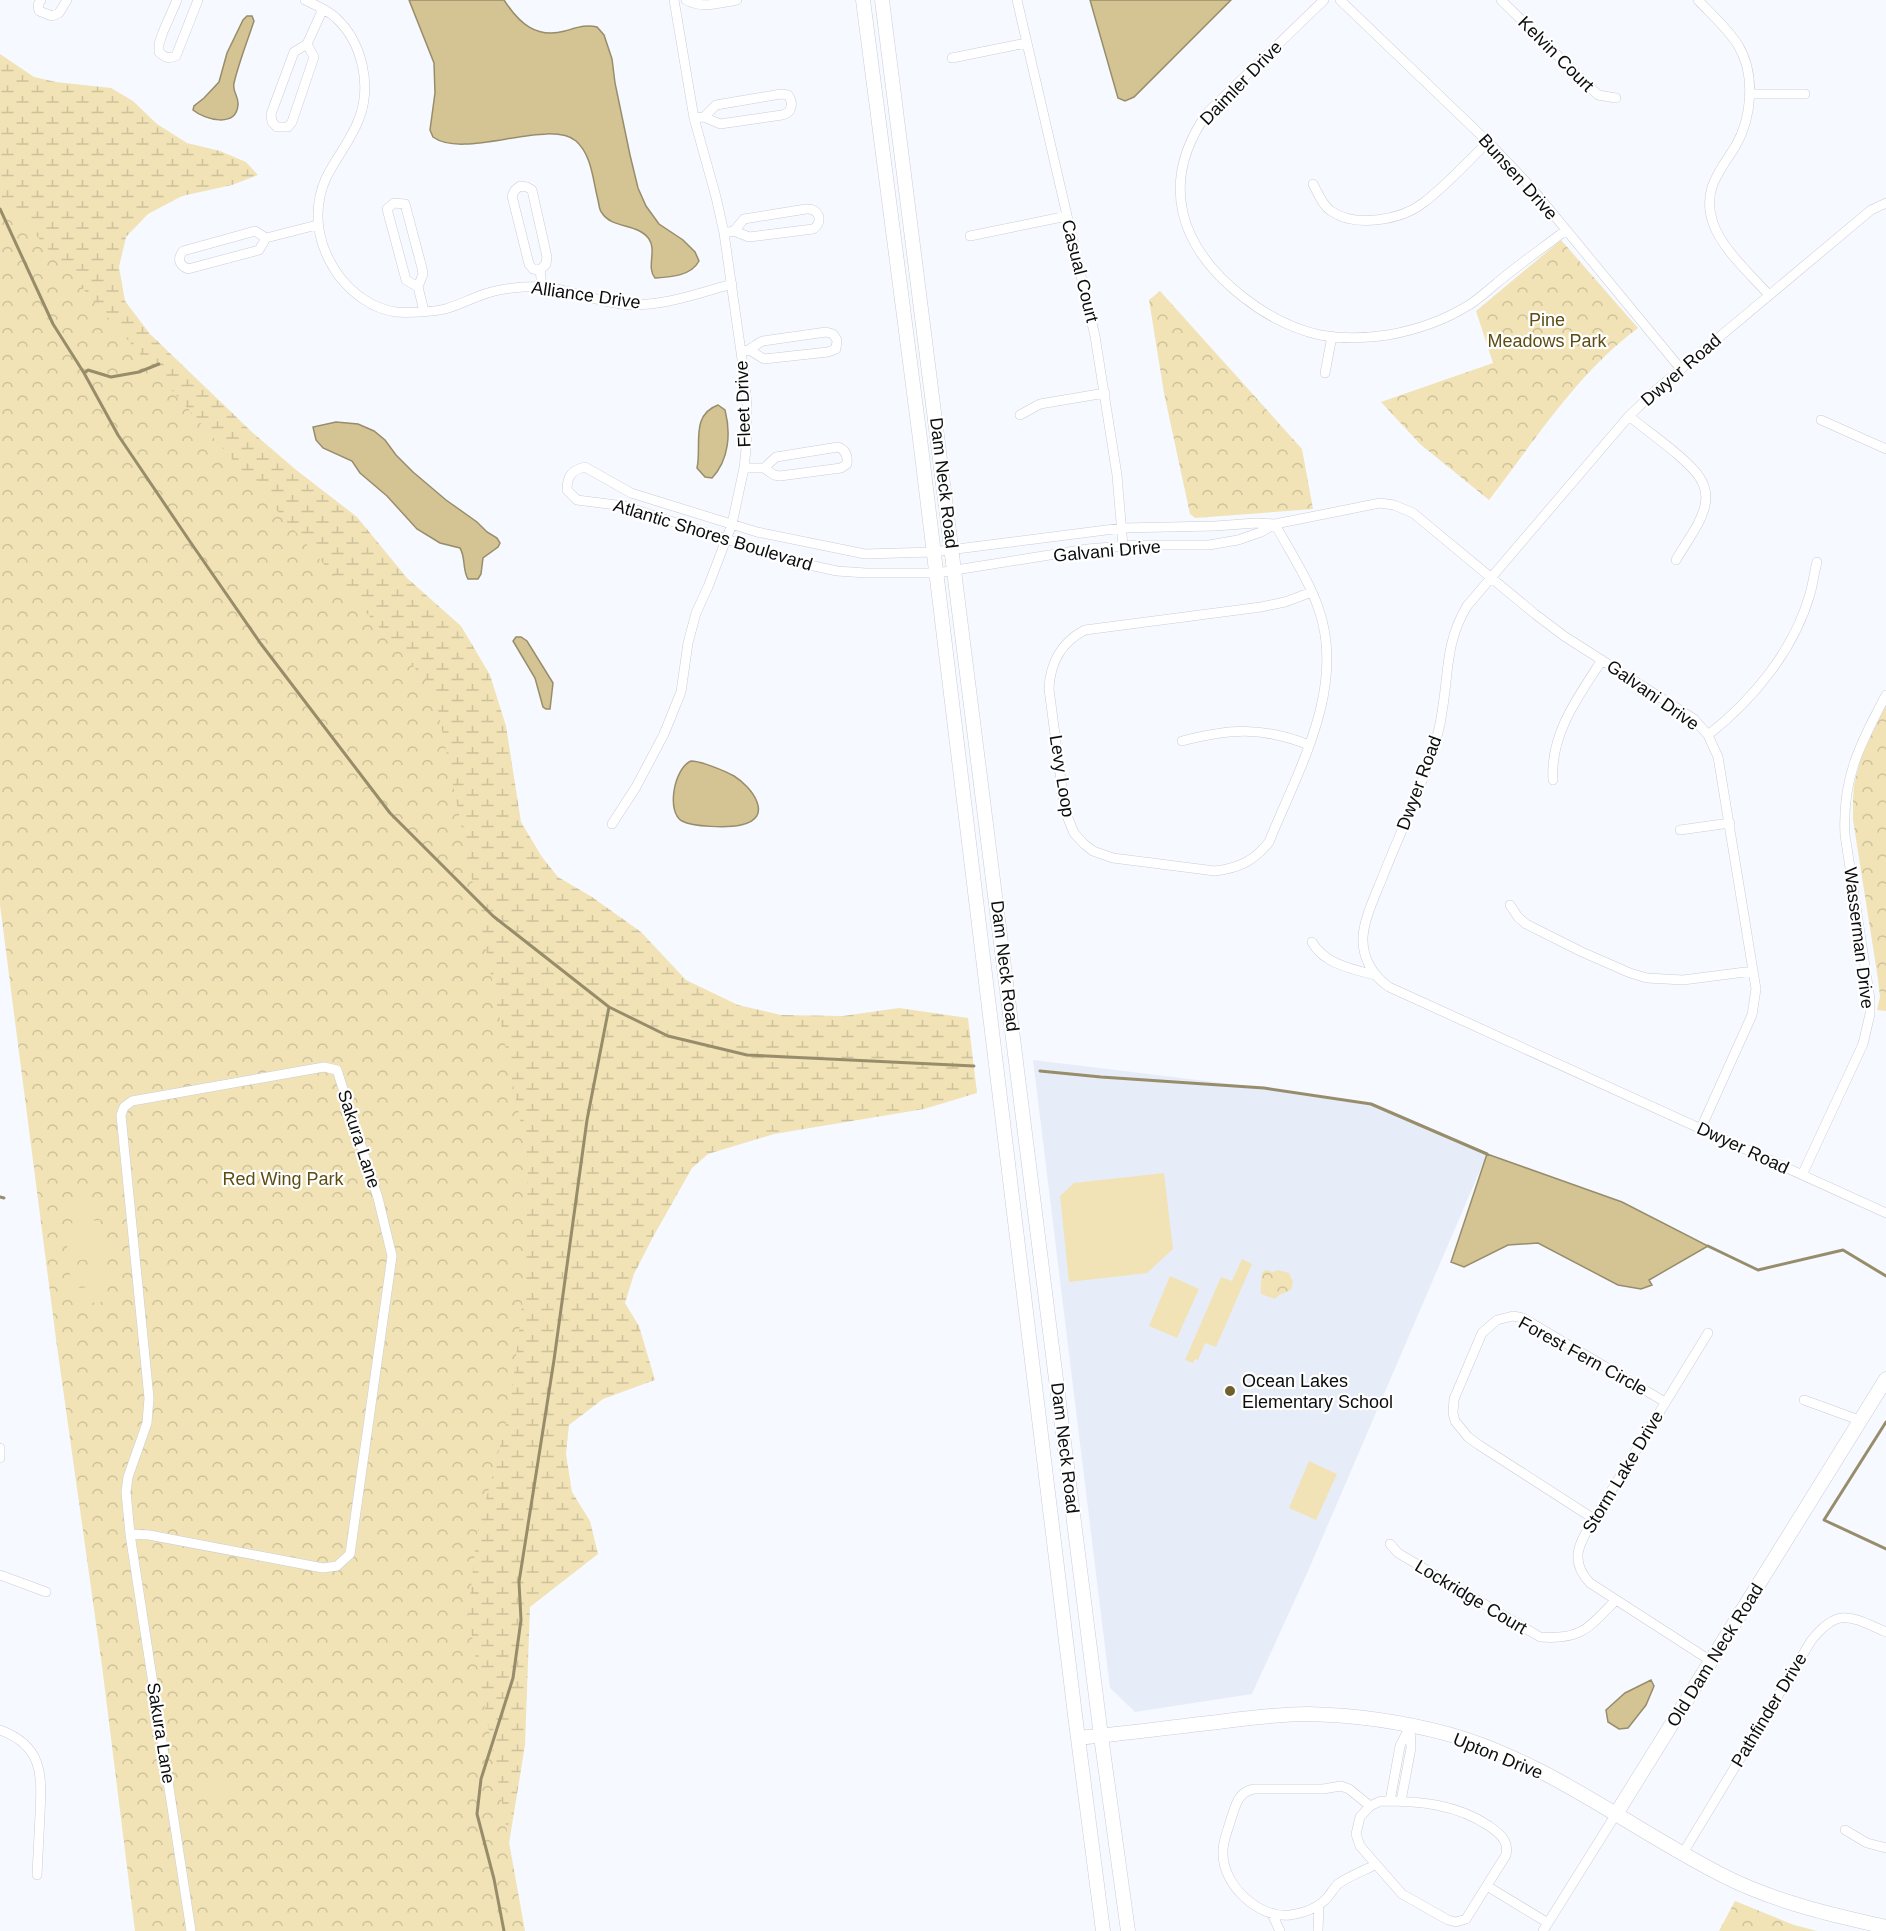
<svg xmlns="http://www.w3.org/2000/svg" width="1886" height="1931" font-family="Arial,sans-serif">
<defs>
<pattern id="wetland-marsh" width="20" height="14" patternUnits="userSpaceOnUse" patternTransform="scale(1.5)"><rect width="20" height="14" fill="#f1e3b6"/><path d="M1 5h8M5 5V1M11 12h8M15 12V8" fill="none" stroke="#cdc29b"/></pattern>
<pattern id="park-crowns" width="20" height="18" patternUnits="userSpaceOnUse" patternTransform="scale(1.5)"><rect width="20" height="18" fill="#f1e3b6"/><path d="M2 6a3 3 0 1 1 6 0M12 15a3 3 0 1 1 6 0" fill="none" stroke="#cdc29b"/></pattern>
</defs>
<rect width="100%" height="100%" fill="#f6f9ff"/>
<path fill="#e7ecf9" d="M1033,1060L1264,1088L1371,1104L1487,1154L1308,1571L1252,1694L1135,1712L1110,1688Z"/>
<path fill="url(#wetland-marsh)" d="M0,54L34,77L56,82L111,88L133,101L157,124L187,143L220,151L246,162L258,175L232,185L182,196L148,214L126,237L119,267L125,301L150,334L253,433L295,469L357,517L407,578L461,626L490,675L506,726L521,822L542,857L558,877L592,897L641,932L686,980L738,1005L781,1015L843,1016L899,1008L968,1018L977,1093L924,1109L774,1134L708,1154L692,1168L653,1237L634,1274L625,1303L639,1326L655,1380L603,1399L569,1425L566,1454L572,1492L590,1521L598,1554L530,1607L525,1745L507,1856L0,497Z"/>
<path fill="url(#park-crowns)" d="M0,194L434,690L528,1159L526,1271L510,1408L477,1534L468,1614L525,1931H135L102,1666L56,1339L0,905Z
M1561,240L1638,328C1579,371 1533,443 1489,500L1420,444L1381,402L1493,363L1476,311Z
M1160,291L1302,449L1313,509L1195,518L1190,514L1164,393L1149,300Z
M1886,704V1011L1877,1010L1880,997L1878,979L1853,820V799L1854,785L1861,757Z
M1266,1270L1273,1272L1278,1270L1289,1273L1293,1282L1291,1290L1279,1295L1275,1299L1261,1294C1260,1289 1262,1278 1262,1273Z
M1735,1901L1794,1925L1817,1931H1719Z"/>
<path fill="#f1e3b6" d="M1164,1173L1173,1249L1147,1273L1069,1282L1060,1196L1074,1183Z
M98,1197L100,1214L64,1217L63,1201Z
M100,1220L102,1236L66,1240L65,1224Z
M102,1241L104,1258L69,1261L67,1245Z
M1242,1259L1252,1264L1216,1347L1205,1343L1198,1360L1195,1359L1193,1363L1185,1360L1221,1277L1232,1281Z
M105,1263L106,1280L71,1283L69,1267Z
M1170,1276L1199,1289L1177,1338L1149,1326Z
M107,1285L108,1301L73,1305L71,1289Z
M1309,1461L1337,1474L1316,1520L1289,1508Z
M228,1780L230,1796L198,1800L196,1784Z"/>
<path fill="#d4c493" stroke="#988d6b" stroke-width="1.5" d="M409,0H504C519,23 536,39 565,31C576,28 586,24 597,27L604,35L612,59L615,83L630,155L638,188L646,206L659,224L683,240L695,252L699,261C691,276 671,277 655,278C646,267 657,251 649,239C638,223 612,229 602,213C599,210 599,204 598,200C593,181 592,155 576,141C549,118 464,160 433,137L430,130L435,93L434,63Z
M1090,0H1231L1134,97L1125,101L1118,98Z
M247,16H252L254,21C247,42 239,62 234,83C232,92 239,96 238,105C236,128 205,120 193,110L194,106L204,98L219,82L227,53L243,20Z
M718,405L725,410C731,433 729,460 712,478L705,477L697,468C702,446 690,415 718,405Z
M336,422L358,424L374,431L385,440L396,455L413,472L446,500L477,522L487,532L497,538L500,543L498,547L483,558L481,574L478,579H468C462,569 466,558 460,548L440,543L417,529L387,496L360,473L352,461L323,448L316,440L313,427Z
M516,637H521L527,641L553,683L550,709H546L543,707L535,678L513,641Z
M691,761C701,761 725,771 734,776C752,787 775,818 741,825C728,828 693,827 682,821C666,812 674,768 691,761Z
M1487,1154L1622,1202L1708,1246L1649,1280L1652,1285L1641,1289L1618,1285L1538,1243L1508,1245L1464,1267L1451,1262Z
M1651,1680L1654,1686L1646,1705L1628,1728L1619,1729L1608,1722L1606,1710L1625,1693Z"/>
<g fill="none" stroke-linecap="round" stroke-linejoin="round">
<path stroke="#988d6b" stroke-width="3" d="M0,209L53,324L84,373L118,435L191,543L261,644L390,813L493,916L609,1007L668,1036L747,1055L974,1066
M84,373L88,370L111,377L139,372L159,364
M1040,1071L1101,1077L1264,1088L1371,1104L1487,1154
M0,1197L4,1198
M1708,1246L1758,1270L1843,1250L1886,1276
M1886,1422L1824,1520L1886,1549
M504,1931L494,1879L477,1814L481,1779L513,1678L521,1620L519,1582L554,1360L587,1120L609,1007"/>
<defs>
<path id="street" d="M41,0L38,5L39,11L52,16L59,13L67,0
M177,0L163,32L159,44V52C165,58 169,59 176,56L198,0
M305,0C315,5 328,10 336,18C362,42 372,85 359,119C351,140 336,158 326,178C311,212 318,247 339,276C353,294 373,309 396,312C408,313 433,312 445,309C457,306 468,300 479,296C494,290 508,288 523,287C560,284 587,300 621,304C659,308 696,294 732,284
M686,0C702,9 720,3 737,0
M1017,0L1095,336L1117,475L1123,546
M1324,0L1208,112C1158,182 1179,247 1243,297C1266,315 1292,329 1320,335C1342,339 1367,338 1388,335C1416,330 1445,320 1469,305C1479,299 1488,290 1497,283C1519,264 1543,248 1566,230
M1340,0L1488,142L1530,186L1680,368
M1501,0L1598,95L1616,98
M1698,0C1711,14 1728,29 1738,45C1756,75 1752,118 1735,147C1719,172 1702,190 1713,223C1722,249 1751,275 1769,295
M307,44L314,57L292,122L288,127H277L272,122L271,114L294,52L307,44L323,9
M952,58L1026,43
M1749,94H1805
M694,118L704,117L720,124L782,115C792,113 794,103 788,95L781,94L716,105L704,117
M1313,184C1318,193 1322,205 1331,211C1355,228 1401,220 1423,203C1446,186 1467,162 1488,142
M1886,203L1871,210L1656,390L1629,416L1467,606C1445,643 1449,672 1442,712C1440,729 1435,745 1429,761C1416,800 1398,838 1383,876C1376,894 1364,918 1363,937C1362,958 1373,976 1389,987L1886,1213
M724,233L734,231L749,237L813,229C824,222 819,208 806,209L744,219L734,231
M970,236L1067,216
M266,238L259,250L188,269C179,265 177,259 183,251L255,231L266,238L317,225
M540,270L533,269L529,264L512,196L515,190L520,186L527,187L532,190L547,257L546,264L540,270L542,286
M418,287L406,280L387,209L394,203L405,204L422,268L423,274L418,287L424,311
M741,352C754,350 753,345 763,341L826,332L833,334L837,340L836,349L828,352L764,359L751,351
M1325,373L1332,336
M1020,415L1040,404L1105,393
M1629,416C1648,432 1688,459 1700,478C1705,486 1707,496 1705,505C1702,522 1685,544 1676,560
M1821,420L1886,449
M744,468H764L774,475L780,476L841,468L847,464C848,456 846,450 838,447L776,457L764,468
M1275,524L1256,523L1215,526L1122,528L933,552L865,554L757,532L631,493L585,467C572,470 567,476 567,490L577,500L624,506L800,563L837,571L866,573H937L1087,549L1137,545H1209L1238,540L1261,532L1275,524L1380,503L1394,505L1413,513L1535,614L1564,636L1694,719L1708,735L1718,757L1756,989L1752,1015L1701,1128
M1275,524C1290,552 1309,580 1319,610C1346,689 1298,770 1269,842C1254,861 1239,868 1215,871L1113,858L1093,851L1084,844L1074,833L1065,811L1049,689C1050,664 1061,642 1085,630L1261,607L1285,602L1312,592
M1708,735C1753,700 1794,650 1810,594C1813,584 1814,573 1817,562
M1182,741C1230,729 1261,726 1309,745
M1553,780C1550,734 1578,697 1602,660
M612,824L636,787L664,734L681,692L688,643L696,613L708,587L732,524L744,468L747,440V405L743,366L724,233L716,197L694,118L674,0
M1680,830L1730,823
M1510,905L1518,917L1526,924L1582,952L1630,973L1647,978L1683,980L1753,971
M1312,942C1324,964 1352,969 1375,975
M1802,1175L1863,1044L1870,1014V999L1845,835C1842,777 1860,745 1886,695
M1708,1333L1594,1519C1580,1542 1568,1560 1590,1583L1711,1661
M1804,1400L1859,1420
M0,1448V1458
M1594,1519L1479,1445L1468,1437L1455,1421L1453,1413L1454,1399L1482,1333L1497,1320L1513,1316L1523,1318L1665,1402
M130,1534L149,1535L323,1568L337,1566L350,1554L392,1256L378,1198L337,1070L324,1067L132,1101L124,1107L121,1115L149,1398L147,1423L128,1477L126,1492L130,1534L191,1931
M1390,1544L1398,1553L1540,1637C1582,1640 1588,1628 1616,1600
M0,1575L46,1592
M0,1730C43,1746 42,1774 40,1814C39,1834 38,1854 37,1875
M1381,1801C1420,1801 1456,1804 1489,1826C1500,1834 1509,1840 1506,1855L1466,1919L1456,1922L1448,1920L1402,1894L1360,1846L1356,1834L1360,1817L1370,1806Z
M1390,1801L1400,1746L1410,1726
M1401,1801L1411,1748L1410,1727
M1370,1806L1349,1789L1341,1786L1323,1789H1254C1238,1792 1236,1804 1231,1819C1228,1830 1222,1842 1223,1854C1223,1885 1259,1919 1290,1915C1303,1913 1318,1908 1327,1898C1331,1893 1334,1888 1338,1884C1349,1876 1363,1871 1375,1865
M1845,1830L1867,1843L1886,1848
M1683,1853L1811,1641C1838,1606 1851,1617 1886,1632
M1487,1886L1548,1923
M1272,1914L1280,1931
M1318,1931L1319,1905
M1543,1931L1616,1814"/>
<path id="secondary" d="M863,0L920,439L1075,1715L1103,1931
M882,0L1101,1736L1128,1931
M1078,1738C1122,1734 1165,1728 1209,1723C1242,1719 1275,1714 1308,1714C1355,1715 1403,1722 1448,1734C1550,1762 1636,1833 1730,1879C1780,1903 1832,1915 1886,1927
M1616,1814L1886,1379"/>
</defs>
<use href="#street" stroke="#cbcdd3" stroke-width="10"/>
<use href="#secondary" stroke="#cbcdd3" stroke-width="15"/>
<use href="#street" stroke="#fff" stroke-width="9"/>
<use href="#secondary" stroke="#fff" stroke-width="14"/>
</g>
<circle fill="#6f602d" stroke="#fff" stroke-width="2" cx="1230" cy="1391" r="6"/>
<g text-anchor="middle" stroke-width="4.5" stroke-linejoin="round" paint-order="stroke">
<g font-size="18" fill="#0c0d0e" stroke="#fff">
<text transform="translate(1556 54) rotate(45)" y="6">Kelvin Court</text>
<text transform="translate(1241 83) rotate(-46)" y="6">Daimler Drive</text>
<text transform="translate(1518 177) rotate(48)" y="6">Bunsen Drive</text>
<text transform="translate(1080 271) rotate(76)" y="6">Casual Court</text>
<text transform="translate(586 295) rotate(8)" y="6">Alliance Drive</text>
<text transform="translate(1681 370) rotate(-41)" y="6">Dwyer Road</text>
<text transform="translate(743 404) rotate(-92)" y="6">Fleet Drive</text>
<text transform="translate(944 483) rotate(83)" y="6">Dam Neck Road</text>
<text transform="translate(713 535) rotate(17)" y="6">Atlantic Shores Boulevard</text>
<text transform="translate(1107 551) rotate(-5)" y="6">Galvani Drive</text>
<text transform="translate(1653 695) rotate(35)" y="6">Galvani Drive</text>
<text transform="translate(1062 776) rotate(81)" y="6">Levy Loop</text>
<text transform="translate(1419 783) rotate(-70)" y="6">Dwyer Road</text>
<text transform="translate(1859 938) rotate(83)" y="6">Wasserman Drive</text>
<text transform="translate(1005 966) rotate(83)" y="6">Dam Neck Road</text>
<text transform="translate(359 1139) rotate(72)" y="6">Sakura Lane</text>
<text transform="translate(1743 1148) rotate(25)" y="6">Dwyer Road</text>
<text transform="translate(1583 1356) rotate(29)" y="6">Forest Fern Circle</text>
<text transform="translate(1065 1448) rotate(83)" y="6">Dam Neck Road</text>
<text transform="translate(1623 1472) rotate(-59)" y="6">Storm Lake Drive</text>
<text transform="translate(1471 1597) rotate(31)" y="6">Lockridge Court</text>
<text transform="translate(1715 1655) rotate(-58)" y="6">Old Dam Neck Road</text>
<text transform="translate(1769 1710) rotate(-59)" y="6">Pathfinder Drive</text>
<text transform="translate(161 1733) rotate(81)" y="6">Sakura Lane</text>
<text transform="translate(1498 1756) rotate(22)" y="6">Upton Drive</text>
</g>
<g font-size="18" fill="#5e4d13" stroke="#fff">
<text x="1547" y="326">Pine<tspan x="1547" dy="21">Meadows Park</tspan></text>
<text x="283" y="1185">Red Wing Park</text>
</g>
<g font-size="18" fill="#0c0d0e" stroke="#fff" text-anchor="start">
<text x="1242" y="1387">Ocean Lakes<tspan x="1242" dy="21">Elementary School</tspan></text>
</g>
</g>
</svg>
